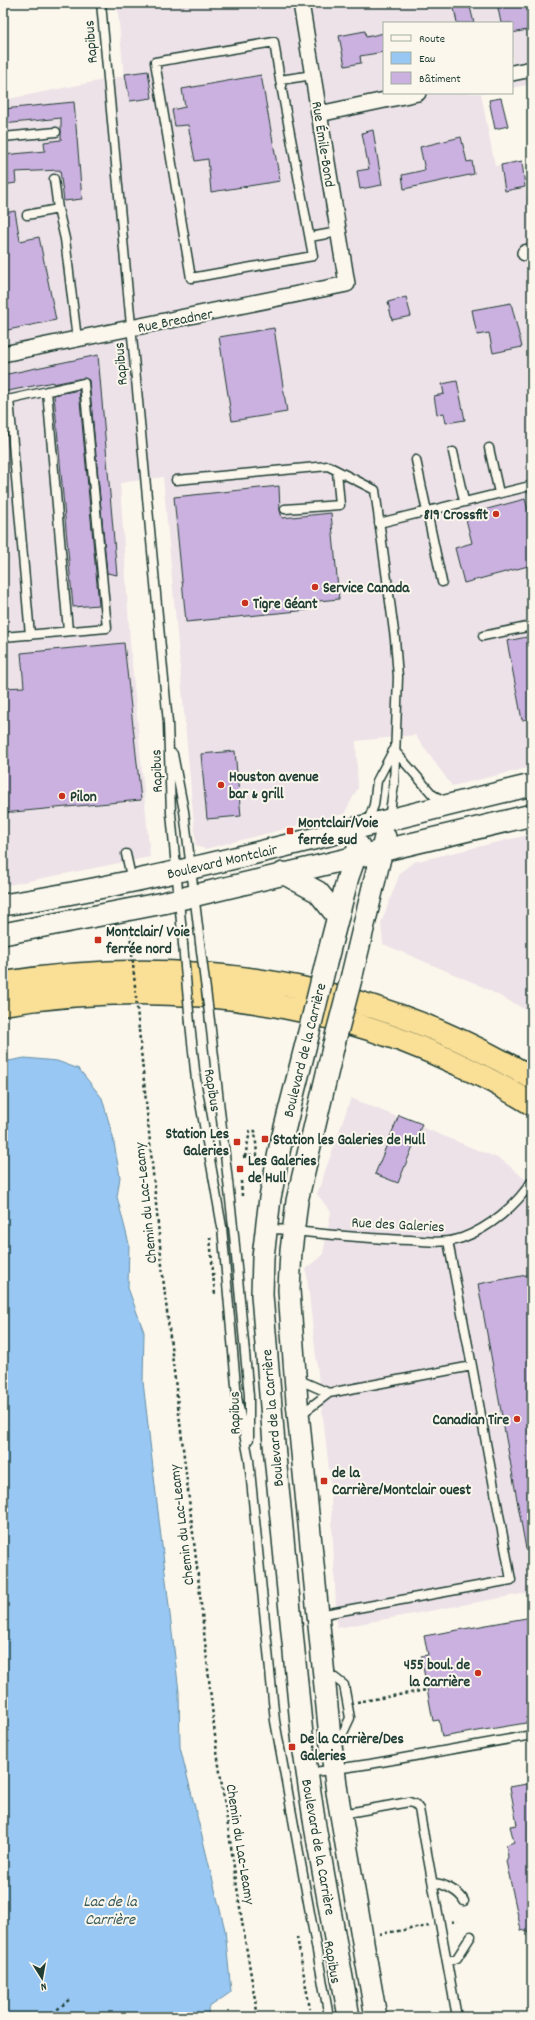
<svg xmlns="http://www.w3.org/2000/svg" width="535" height="2020" font-family="Dekko,sans-serif">
<rect width="100%" height="100%" fill="#fbf7ec"/>
<filter id="ink" filterUnits="userSpaceOnUse"><feTurbulence type="fractalNoise" baseFrequency=".025" numOctaves="2"/><feDisplacementMap in="SourceGraphic" scale="8" xChannelSelector="R" yChannelSelector="G"/><feConvolveMatrix kernelMatrix="1 2 1 2 8 2 1 2 1" color-interpolation-filters="sRGB"/></filter>
<g filter="url(#ink)">
<path fill="#ede2e8" d="M117,3H524L532,56V84L512,88V23H384V93H486L481,94L495,166L520,161L532,226V767L452,786L415,735L356,741L358,788L344,814L205,849L196,846L163,477L120,483L130,642L150,857L3,886V100L124,76Z
M532,834V1013L477,984L383,944L381,923L400,873L407,867L414,862Z
M351,1098L502,1160L532,1185V1592L337,1628L330,1478L306,1269L323,1254L331,1212L317,1194Z"/>
<path fill="#98c7f3" stroke="#6890a7" d="M25,1058L57,1061L79,1069L102,1098L113,1137L120,1177L117,1197L129,1244L128,1288L144,1332L143,1382L179,1692L180,1747L225,1930L231,1992L208,2008L209,2017H3V1062Z"/>
<path fill="#cbb1df" stroke="#1f3d34" d="M453,3H469L474,23H457Z
M497,3H532V29L512,33V23H501Z
M365,31L366,37L384,33V52L360,56L361,63L345,66L339,36Z
M148,71L152,98L130,101L125,74Z
M261,75L280,181L211,192L208,159L195,161L188,125L175,126L172,110L185,107L182,89Z
M501,98L508,126L495,129L489,100Z
M74,102L82,199L64,201L60,170L15,172L16,183L3,185V155L45,151L44,142L61,140V118L3,124V109Z
M373,130L382,185L360,189L357,171L369,169L362,133Z
M461,137L467,162L472,161L474,174L404,189L402,175L425,170L420,147Z
M522,161L525,187L505,191L501,165Z
M15,211L20,241L39,237L56,320L3,331V213Z
M406,297L411,316L392,320L388,302Z
M511,303L522,347L493,353L489,333L477,335L472,310Z
M274,328L287,412L232,421L219,337Z
M98,355L117,575L107,573L89,380L83,378L53,384V382L3,392V375Z
M457,381L465,420L446,423L444,413L437,414L434,396L444,394L442,384Z
M79,390L99,605L73,607L54,395Z
M279,486L280,510L282,518L331,513L339,599L308,602L309,610L186,622L174,497Z
M525,499L532,524V565L464,583L455,548L472,543L465,515Z
M532,636V718L522,720L507,641Z
M124,643L141,800L3,813V688L24,687L21,653Z
M235,751L241,816L207,819L201,754Z
M399,1115L422,1124L398,1183L375,1174Z
M532,1274V1549H526L478,1284Z
M532,1617V1722L442,1737L439,1720L433,1721L421,1656L428,1655L424,1636Z
M532,1783V1933L521,1930L506,1861L508,1857L506,1845L514,1842L510,1826L517,1825L510,1787Z"/>
<g fill="none" stroke-linecap="round" stroke-linejoin="round">
<defs>
<path id="service" d="M101,3L168,723L171,813L183,944
M280,80L313,256L191,278L155,62L274,42L280,80L313,75
M3,137L56,132
M54,179L58,209L65,239L77,339
M27,215L58,209
M310,237L338,232
M47,391L68,631
M9,399L30,635
M3,401L84,383L107,628L3,637
M489,448L499,493
M453,452L464,501
M416,460L442,582
M176,480L328,466L375,490L395,639L398,677L394,785L389,818
M285,509L340,505L337,471
M379,523L530,486L532,488
M483,636L532,626
M394,750L433,795L447,802
M173,754L184,811L200,943
M367,824L374,805L377,781L393,751
M126,854L132,881
M210,1021L234,1235L249,1396V1439
M190,1023L196,1080L222,1227L237,1397L249,1460L275,1721L329,2017
M267,1228C315,1233 362,1239 410,1240C427,1241 445,1244 462,1238C489,1228 516,1206 532,1181
M297,1379L329,1393
M300,1415L329,1393L472,1366L448,1241
M319,1615L511,1580L472,1366
M324,1677L335,1678L344,1685L350,1718L343,1733L331,1737
M308,1773L370,1764L532,1735
M342,1814L409,1802L415,1804L419,1809L457,2017
M433,1883C443,1883 460,1892 464,1901
M447,1962L457,1958L471,1936"/>
<path id="minor" d="M512,73L532,69
M319,114L418,93
M525,253L532,251
M3,354L347,284L301,3"/>
<path id="secondary" d="M283,873L318,892L338,917
M3,905C182,877 356,826 532,785
M3,934L163,903L532,815
M325,967L348,877L359,846
M352,975L385,837
M308,1036L280,1147L270,1198L263,1257L262,1295L275,1456L303,1745L315,1826L349,2017
M334,1044L297,1201L291,1251L289,1290L297,1402L330,1737L337,1792L376,2017"/>
<path id="motorway" d="M3,983C191,953 367,981 532,1078
M3,1004C190,974 370,1005 532,1104"/>
</defs>
<use href="#service" stroke="#1f3d34" stroke-width="11"/>
<use href="#minor" stroke="#1f3d34" stroke-width="18"/>
<use href="#secondary" stroke="#1f3d34" stroke-width="24"/>
<use href="#motorway" stroke="#1f3d34" stroke-width="25"/>
<path stroke="#1f3d34" stroke-width="2.5" stroke-dasharray="3 3" stroke-linecap="butt" d="M129,927L131,942
M139,1030L164,1286L198,1576L216,1745L243,1928L258,2017
M243,1157L258,1155
M245,1157L250,1131H255L257,1155
M241,1181L242,1196
M210,1237L215,1296
M357,1702L427,1690
M451,1922L457,1921
M379,1934L429,1926
M297,1937L310,2009
M48,2017L70,1999"/>
<use href="#service" stroke="#fbf7ec" stroke-width="8"/>
<use href="#minor" stroke="#fbf7ec" stroke-width="15"/>
<use href="#secondary" stroke="#fbf7ec" stroke-width="21"/>
<use href="#motorway" stroke="#fadf96" stroke-width="22"/>
<defs>
<path id="service-bridge" d="M200,943L210,1021
M183,944L190,1023"/>
<path id="secondary-bridge" d="M308,1036L325,967
M334,1044L352,975"/>
</defs>
<use href="#service-bridge" stroke="#1f3d34" stroke-width="11" stroke-linecap="butt"/>
<use href="#secondary-bridge" stroke="#1f3d34" stroke-width="24" stroke-linecap="butt"/>
<path stroke="#1f3d34" stroke-width="2.5" stroke-dasharray="3 3" stroke-linecap="butt" d="M131,942L139,1030"/>
<use href="#service-bridge" stroke="#fbf7ec" stroke-width="8"/>
<use href="#secondary-bridge" stroke="#fbf7ec" stroke-width="21"/>
</g>
</g>
<g fill="#c8321e" stroke="#fbf7ec" stroke-width="1.5">
<circle cx="496" cy="514" r="4"/>
<circle cx="315" cy="587" r="4"/>
<circle cx="245" cy="603" r="4"/>
<circle cx="221" cy="785" r="4"/>
<circle cx="62" cy="796" r="4"/>
<rect x="286" y="827" width="8" height="8" rx="2"/>
<rect x="94" y="936" width="8" height="8" rx="2"/>
<rect x="261" y="1135" width="8" height="8" rx="2"/>
<rect x="233" y="1138" width="8" height="8" rx="2"/>
<rect x="236" y="1165" width="8" height="8" rx="2"/>
<circle cx="517" cy="1419" r="4"/>
<rect x="320" y="1477" width="8" height="8" rx="2"/>
<circle cx="478" cy="1673" r="4"/>
<rect x="288" y="1743" width="8" height="8" rx="2"/>
</g>
<g text-anchor="middle" stroke-width="4" stroke-linejoin="round" paint-order="stroke">
<g font-size="15" fill="#1f3d34" stroke="#fbf7ec">
<text transform="translate(90 42) rotate(-95)" y="5">Rapibus</text>
<text transform="translate(324 144) rotate(81)" y="5">Rue Émile-Bond</text>
<text transform="translate(175 320) rotate(-11)" y="5">Rue Breadner</text>
<text transform="translate(120 364) rotate(-95)" y="5">Rapibus</text>
<text transform="translate(156 771) rotate(-92)" y="5">Rapibus</text>
<text transform="translate(222 861) rotate(-13)" y="5">Boulevard Montclair</text>
<text transform="translate(304 1050) rotate(-76)" y="5">Boulevard de la Carrière</text>
<text transform="translate(213 1090) rotate(81)" y="5">Rapibus</text>
<text transform="translate(145 1203) rotate(-96)" y="5">Chemin du Lac-Leamy</text>
<text transform="translate(398 1224) rotate(3)" y="5">Rue des Galeries</text>
<text transform="translate(234 1413) rotate(-91)" y="5">Rapibus</text>
<text transform="translate(272 1418) rotate(-95)" y="5">Boulevard de la Carrière</text>
<text transform="translate(181 1525) rotate(-97)" y="5">Chemin du Lac-Leamy</text>
<text transform="translate(241 1844) rotate(81)" y="5">Chemin du Lac-Leamy</text>
<text transform="translate(319 1847) rotate(80)" y="5">Boulevard de la Carrière</text>
<text transform="translate(333 1962) rotate(80)" y="5">Rapibus</text>
</g>
<g font-size="15" font-weight="bold" fill="#1f3d34" stroke="#fbf7ec" text-anchor="start">
<text x="488" y="519" text-anchor="end">819 Crossfit</text>
<text x="323" y="592">Service Canada</text>
<text x="253" y="608">Tigre Géant</text>
<text x="229" y="781">Houston avenue<tspan x="229" dy="17">bar &amp; grill</tspan></text>
<text x="70" y="801">Pilon</text>
<text x="298" y="827">Montclair/Voie<tspan x="298" dy="17">ferrée sud</tspan></text>
<text x="106" y="936">Montclair/ Voie<tspan x="106" dy="17">ferrée nord</tspan></text>
<text x="229" y="1138" text-anchor="end">Station Les<tspan x="229" dy="17">Galeries</tspan></text>
<text x="273" y="1144">Station les Galeries de Hull</text>
<text x="248" y="1165">Les Galeries<tspan x="248" dy="17">de Hull</tspan></text>
<text x="509" y="1424" text-anchor="end">Canadian Tire</text>
<text x="332" y="1477">de la<tspan x="332" dy="17">Carrière/Montclair ouest</tspan></text>
<text x="470" y="1669" text-anchor="end">455 boul. de<tspan x="470" dy="17">la Carrière</tspan></text>
<text x="300" y="1743">De la Carrière/Des<tspan x="300" dy="17">Galeries</tspan></text>
</g>
<g font-size="16" font-style="italic" fill="#37595a" stroke="#fbf7ec">
<text x="110" y="1906">Lac de la<tspan x="110" dy="18">Carrière</tspan></text>
</g>
</g>
<rect width="535" height="2020" fill="none" stroke="#fbf7ec" stroke-width="16"/>
<rect x="8" y="8" width="519" height="2004" fill="none" stroke="#1f3d34" stroke-width="1.5" filter="url(#ink)"/>
<rect x="383" y="22" width="130" height="72" fill="#fbf7ec" stroke="#a3ada2"/>
<rect x="391" y="35" width="20" height="6" fill="#fbf7ec" stroke="#a3ada2"/>
<text x="419" y="42" font-size="12" fill="#1f3d34">Route</text>
<rect x="391" y="52" width="20" height="12" fill="#98c7f3" stroke="#a3ada2"/>
<text x="419" y="62" font-size="12" fill="#1f3d34">Eau</text>
<rect x="391" y="72" width="20" height="12" fill="#cbb1df" stroke="#a3ada2"/>
<text x="419" y="82" font-size="12" fill="#1f3d34">Bâtiment</text>
<g transform="translate(42 1978) rotate(169)" stroke="#fbf7ec" stroke-width="3" paint-order="stroke">
<path d="M0-3L7 15L0 10L-7 15Z" fill="#1f3d34"/>
<text y="-6" font-size="11" font-weight="bold" text-anchor="middle" fill="#1f3d34">N</text>
</g>
</svg>
